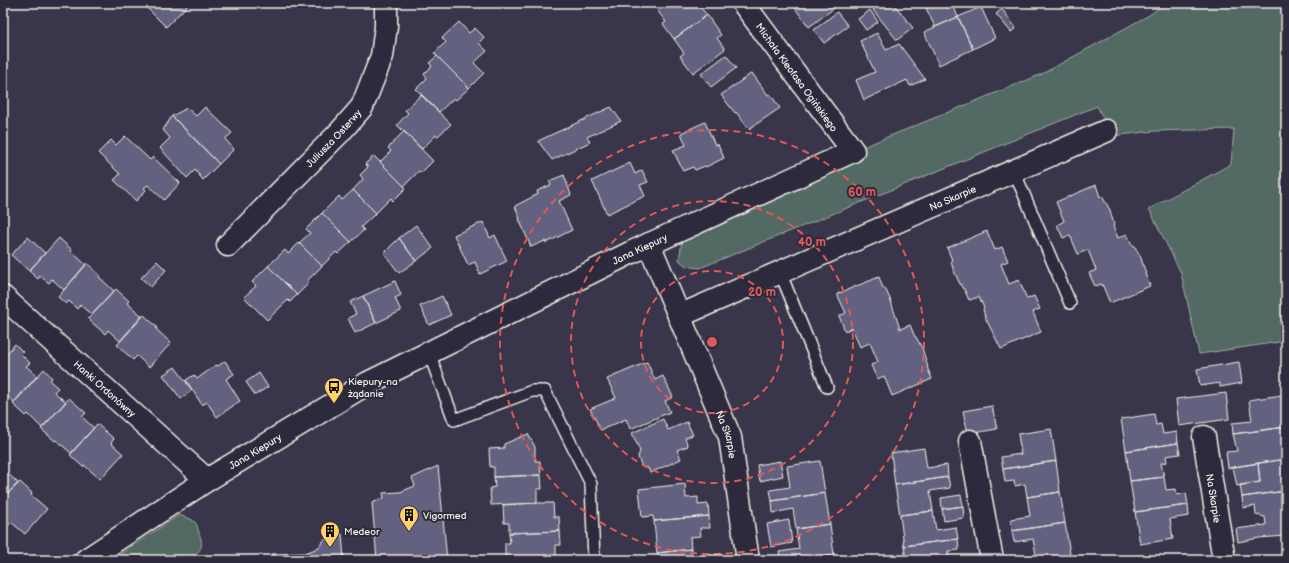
<svg xmlns="http://www.w3.org/2000/svg" width="1289" height="563" font-family="'Balsamiq Sans',sans-serif">
<rect width="100%" height="100%" fill="#39354a"/>
<filter id="ink" filterUnits="userSpaceOnUse"><feTurbulence type="fractalNoise" baseFrequency=".025" numOctaves="2"/><feDisplacementMap in="SourceGraphic" scale="8" xChannelSelector="R" yChannelSelector="G"/><feConvolveMatrix kernelMatrix="1 2 1 2 8 2 1 2 1" color-interpolation-filters="sRGB"/></filter>
<g filter="url(#ink)">
<path fill="#526964" stroke="#a3ada6" d="M1165,3H1286V341L1199,354L1181,273L1149,209L1231,164L1234,129L1154,131L1112,136L1097,106L700,268L686,266L679,260L682,242L707,225L853,151L1042,74L1151,14Z
M179,515C184,517 190,518 194,521C197,524 198,529 199,533C205,548 200,552 187,560H111Z"/>
<path fill="#626280" stroke="#f4f1e8" d="M138,3H190L166,27L142,3L140,6Z
M658,3H697L707,15L674,39L663,24L666,22L654,6Z
M798,3H841L809,27L795,8L799,5Z
M882,3H893L913,28L897,40L873,10Z
M937,3H952L958,17L935,27L926,8Z
M981,7L995,38L973,49L958,17Z
M1002,9L1016,28L1011,32L996,14Z
M870,10L878,22L866,30L858,19Z
M837,12L848,26L824,43L814,30Z
M707,15L721,35L717,38L725,49L693,73L680,56L684,53L674,39Z
M958,17L973,49L939,65L924,32Z
M459,22L469,33L475,28L484,37L479,43L487,51L474,63L484,73L469,88L434,53L446,42L442,38Z
M877,33L886,50L899,44L925,79L910,86L907,80L864,100L856,80L875,72L860,41Z
M726,55L736,68L711,87L701,74Z
M437,56L469,88L456,100L454,98L439,112L416,89L427,78L424,74L432,66L429,63Z
M752,73L768,95L770,94L780,108L749,129L736,112L735,113L721,95Z
M421,95L451,124L438,136L436,135L422,149L397,125L408,113L405,110Z
M205,107L232,133L225,139L234,149L219,164L172,116L187,108L196,116Z
M611,107L621,121L587,137L590,142L552,160L538,141Z
M172,116L219,164L203,180L195,170L187,178L160,148L170,138L163,130Z
M705,122L715,145L718,144L724,158L706,167L705,166L695,170L693,167L683,171L673,150L686,145L681,133Z
M404,131L433,161L421,173L419,171L404,186L380,162L391,151L388,148Z
M125,136L150,160L153,157L180,183L164,200L148,185L144,188L146,190L136,201L114,180L120,174L98,153L111,140L116,145Z
M374,156L406,188L393,201L391,198L376,213L353,190L363,179L360,175L368,167L365,164Z
M630,163L635,174L642,170L648,182L640,185L645,196L607,214L592,181Z
M564,175L571,195L559,201L572,230L546,243L545,241L531,247L519,219H520L515,206L538,194L537,191L551,185L549,181Z
M1096,185L1100,197L1102,196L1110,210L1114,225L1113,226L1118,238L1127,234L1132,245H1134L1141,258L1146,274H1145L1150,286L1110,303L1102,284L1095,286L1092,280L1089,273L1096,270L1088,250L1078,254L1070,235L1063,238L1057,225L1064,221L1056,202Z
M353,190L376,213L361,227L364,230L351,242L322,213L339,196L342,200Z
M322,213L351,242L338,254L336,252L322,266L299,243L310,233L306,229Z
M483,222L490,238L495,235L507,261L480,274L475,262L468,265L454,235Z
M416,225L433,248L416,261L399,238Z
M987,231L995,250L1002,247L1008,261L1001,264L1009,284L1019,280L1027,299L1034,296L1040,309L1033,312L1041,332L1001,349L985,317L983,309L984,308L979,297L969,300L964,289H963L959,282L953,269L951,261L952,260L947,248Z
M28,237L45,253L29,271L11,255Z
M59,238L72,250L71,251L86,265L64,290L52,279L49,283L40,276L38,279L29,271Z
M399,238L416,261L399,273L384,253Z
M299,243L322,266L307,281L309,283L297,295L268,266L285,250L288,254Z
M157,261L166,270L151,287L141,278Z
M87,263L100,275L99,277L114,291L92,315L80,305L77,309L69,301L66,304L58,297Z
M268,266L297,295L290,302L288,300L267,320L244,297L256,286L252,282Z
M879,277L883,288H885L890,299L900,329L910,325L915,337H916L922,348L928,367H927L932,379L892,396L884,376L877,379L871,365L878,362L870,343L860,347L852,328L845,331L839,316L846,313L837,294Z
M395,281L401,295L395,298L401,311L376,323L363,296Z
M116,289L129,301L127,303L142,316L120,341L108,330L105,334L88,319Z
M363,296L376,323L355,333L348,318L356,314L350,302Z
M442,296L451,315L429,325L420,306Z
M144,315L157,327L156,329L171,343L149,367L137,356L133,360L117,345Z
M15,344L23,352L21,354L30,363L26,366L37,376L14,402L3,392V358Z
M225,361L234,374L226,379L240,401L217,417L207,402L202,405L186,380L194,375L197,379L216,365L218,366Z
M647,362L655,380L663,376L673,397L665,401L670,412L630,429L626,419L601,430L590,409L616,398L607,379Z
M1239,362L1242,383L1220,387V383L1200,386L1197,369Z
M175,367L192,390L181,399L163,375Z
M44,369L52,378L50,381L58,388L54,392L66,402L42,428L28,414L26,416L13,404Z
M259,373L268,387L255,395L246,382Z
M1226,393L1229,419L1179,426L1176,399Z
M1282,395L1286,427L1233,434L1232,423L1252,421L1249,400Z
M69,398L86,413L82,417L94,428L71,453L56,440L55,441L41,429Z
M992,406L997,429L968,434L963,411Z
M1154,414L1156,425L1161,424L1163,434L1177,432L1178,443L1126,451L1121,419Z
M663,419L668,430L687,422L693,435L685,438L688,446L677,450L681,459L650,473L648,468L642,467L638,457L640,451L632,433Z
M97,424L114,439L111,443L123,454L100,479L84,465L83,467L70,455Z
M1286,427V459L1228,468L1226,452L1237,451L1233,434Z
M1051,429L1056,461L1003,469L1001,457L1021,454L1018,434Z
M528,434L535,447V461H540L541,475L494,477V467H490L489,449L504,448V444Z
M1178,443L1180,454L1166,456L1167,462L1161,463L1164,477L1130,481L1126,451Z
M924,448L927,468L947,465L948,477L895,485L891,453Z
M1286,459V491L1242,497L1240,485L1260,482L1258,463Z
M780,461L783,476L760,481L757,465Z
M820,461L825,493L772,501L770,490L790,487L787,466Z
M1056,461L1060,492L1027,497L1025,484L1015,486L1014,481L1005,482L1003,469Z
M1258,463L1260,482L1237,486L1233,467Z
M438,466L447,560H377L372,503L384,498L383,493L400,492L415,486L412,478Z
M3,469L18,483L3,498Z
M541,475L542,489H537V503L491,505L490,488L495,487L494,477Z
M948,477L950,488L930,491L933,511L900,515L895,485Z
M1164,477L1166,490L1176,489L1177,495L1186,493L1188,505L1135,512L1130,481Z
M20,482L32,493L31,495L47,509L25,534L11,522L8,526L3,521V498Z
M685,484L686,498L698,497V505L708,504L709,516L654,521L653,516L642,517L639,489Z
M1286,491V536L1259,538L1238,542L1236,529L1266,525L1265,517L1256,515L1255,506L1243,508L1242,497Z
M1060,492L1065,523L1012,531L1011,519L1030,516L1027,497Z
M825,493L830,524L796,529L793,509L773,513L772,501Z
M961,495L963,506L942,509L941,498Z
M537,503H553L554,517H559L560,531L509,533V523H504L503,505Z
M1188,505L1189,516L1170,519L1173,539L1140,544L1135,512Z
M963,506L964,518L944,521L942,509Z
M933,511L936,530L956,527L958,539L904,546L900,515Z
M709,516L710,528H700L701,536L690,537L691,549L657,553L654,521Z
M789,520L792,543L771,547L767,524Z
M1065,523L1071,560H1037L1033,539L1014,542L1012,531Z
M830,524L834,555L801,560H781L779,552L799,549L796,529Z
M560,531L561,545H556V557L505,560V543H510L509,533Z
M342,534L344,560H271L272,554L305,553L313,550L319,547L323,541L329,537Z
M958,539L959,550L948,551L949,560H906L904,546Z
M691,549L692,560H658L657,553Z
M834,555L835,560H801Z
M556,557V560H505Z"/>
<g fill="none" stroke-linecap="round" stroke-linejoin="round">
<defs>
<path id="service" d="M1014,171L1070,303
M780,272L827,387
M429,353L454,420L532,391H545L591,484L594,560"/>
<g id="minor">
<path id="s1" d="M649,244L730,437L748,560"/>
<path id="s2" d="M228,245L340,132L362,107L382,56L386,26V3"/>
<path id="s3" d="M3,297L207,480"/>
<path id="s4" d="M679,316L1106,131"/>
<path id="s5" d="M1204,437L1224,560"/>
<path d="M970,441L992,560"/>
<path id="s6" d="M86,560L207,480L368,383L630,253L853,151L743,3"/>
</g>
</defs>
<use href="#service" stroke="#f4f1e8" stroke-width="14"/>
<use href="#minor" stroke="#f4f1e8" stroke-width="25"/>
<use href="#service" stroke="#2f2a3d" stroke-width="11"/>
<use href="#minor" stroke="#2f2a3d" stroke-width="22"/>
</g>
</g>
<g fill="none" stroke="#de5a58" stroke-width="2" stroke-dasharray="7 5">
<circle cx="712" cy="342" r="71"/>
<circle cx="712" cy="342" r="141"/>
<circle cx="712" cy="342" r="212"/>
</g>
<defs>
<symbol id="bus-pin" viewBox="-11 -11 22 30"><path d="M0 17L-7.5 6A9.5 9.5 0 1 1 7.5 6Z" fill="#ffd166" stroke="#2f2a3d"/><path d="M-5-6H5V4H4V6H2V4H-2V6H-4V4H-5ZM-3.5-4V0h7V-4ZM-3.5 1.2v1.5H-2V1.2ZM2 1.2v1.5H3.5V1.2Z" fill="#111"/></symbol>
<symbol id="building-pin" viewBox="-11 -11 22 30"><path d="M0 17L-7.5 6A9.5 9.5 0 1 1 7.5 6Z" fill="#ffd166" stroke="#2f2a3d"/><path d="M-4-6H4V6H1V3H-1V6H-4ZM-2.5-4.3h1.7v1.8h-1.7ZM.8-4.3h1.7v1.8H.8ZM-2.5-1h1.7V.8h-1.7ZM.8-1h1.7V.8H.8Z" fill="#111"/></symbol>
</defs>
<g fill-rule="evenodd">
<use href="#bus-pin" x="323" y="376" width="22" height="30"/>
<use href="#building-pin" x="398" y="504" width="22" height="30"/>
<use href="#building-pin" x="319" y="520" width="22" height="30"/>
</g>
<g text-anchor="middle" stroke-width="4" stroke-linejoin="round" paint-order="stroke">
<g font-size="10" fill="#f4f1e8" stroke="#2f2a3d">
<text transform="translate(797 77) rotate(54)" y="4">Michała Kleofasa Ogińskiego</text>
<text dy="4" stroke="none"><textPath href="#s2" startOffset="150">Juliusza Osterwy</textPath></text>
<text dy="4" stroke="none"><textPath href="#s4" startOffset="298">Na Skarpie</textPath></text>
<text dy="4" stroke="none"><textPath href="#s6" startOffset="636">Jana Kiepury</textPath></text>
<text dy="4" stroke="none"><textPath href="#s3" startOffset="137">Hanki Ordonówny</textPath></text>
<text dy="4" stroke="none"><textPath href="#s1" startOffset="206">Na Skarpie</textPath></text>
<text dy="4" stroke="none"><textPath href="#s6" startOffset="201">Jana Kiepury</textPath></text>
<text dy="4" stroke="none"><textPath href="#s5" startOffset="62">Na Skarpie</textPath></text>
</g>
<g font-size="10" fill="#f4f1e8" stroke="#2f2a3d" text-anchor="start">
<text x="348" y="385">Kiepury-na<tspan x="348" dy="12">żądanie</tspan></text>
<text x="423" y="519">Vigormed</text>
<text x="344" y="535">Medeor</text>
</g>
</g>
<circle cx="712" cy="342" r="6" fill="#de5a58" stroke="#2f2a3d" stroke-width="2"/>
<g font-size="12" text-anchor="middle" font-weight="bold" fill="#de5a58" stroke="#2f2a3d" stroke-width="4" stroke-linejoin="round" paint-order="stroke">
<text x="862" y="196">60 m</text>
<text x="812" y="246">40 m</text>
<text x="762" y="296">20 m</text>
</g>
<rect width="1289" height="563" fill="none" stroke="#2f2a3d" stroke-width="16"/>
<rect x="8" y="8" width="1273" height="547" fill="none" stroke="#f4f1e8" stroke-width="1.5" filter="url(#ink)"/>
</svg>
